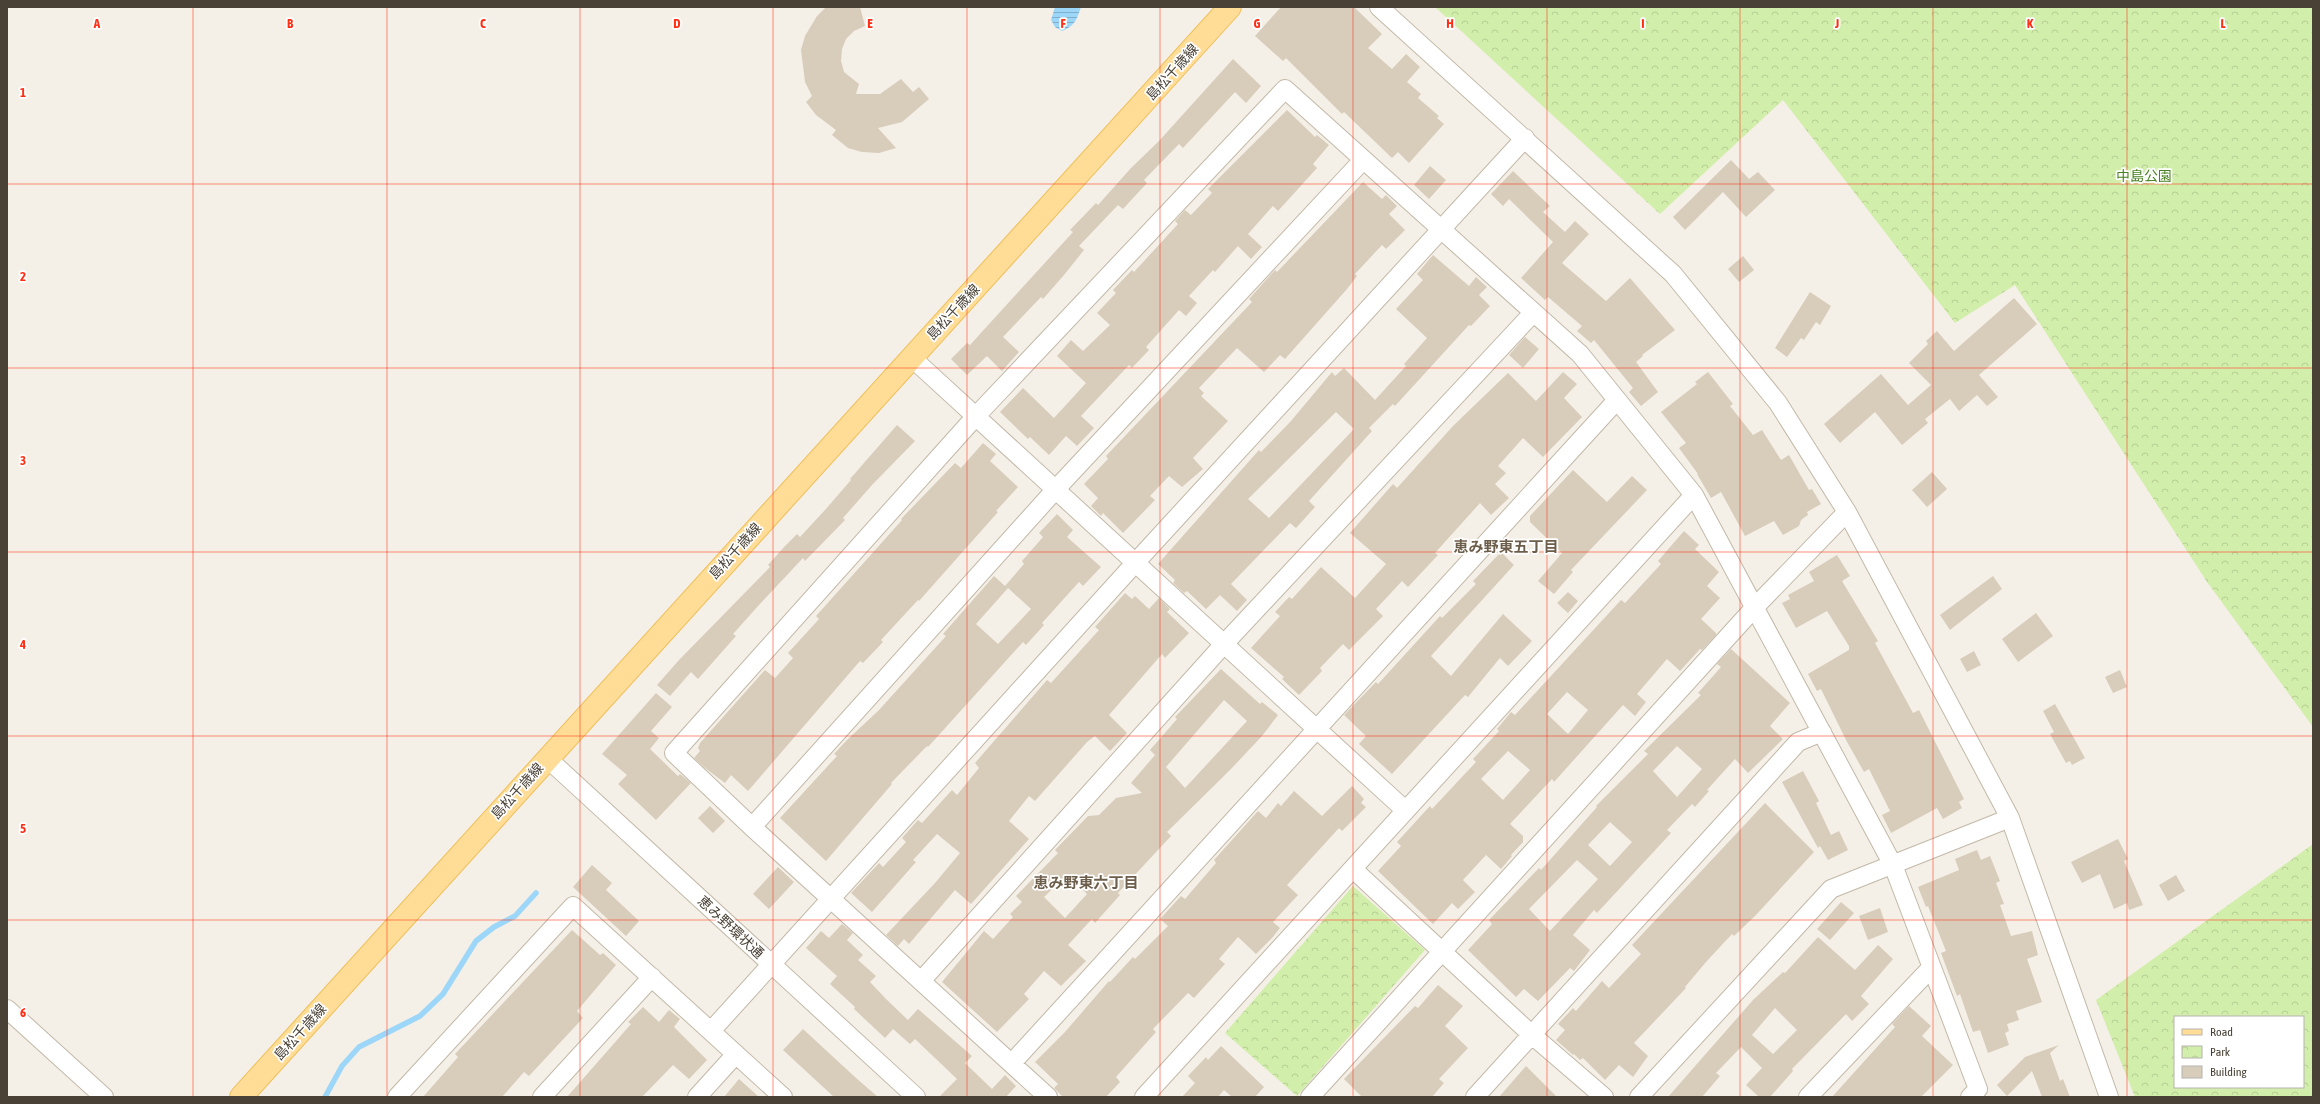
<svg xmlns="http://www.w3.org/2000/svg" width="2320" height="1104" font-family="'Asap Condensed','Noto Sans JP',sans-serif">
<defs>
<pattern id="park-crowns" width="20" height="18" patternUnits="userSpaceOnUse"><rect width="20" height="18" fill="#d2eeab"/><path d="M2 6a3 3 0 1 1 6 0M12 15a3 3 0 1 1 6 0" fill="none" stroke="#b6cd94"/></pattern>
<pattern id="water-rules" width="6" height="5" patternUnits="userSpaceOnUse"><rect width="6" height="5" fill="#9cd6f9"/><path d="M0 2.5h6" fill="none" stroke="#81afca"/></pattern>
</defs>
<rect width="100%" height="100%" fill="#f5f0e7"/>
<path fill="url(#park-crowns)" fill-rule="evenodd" d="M1435,7H2313V727L2207,582L2015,285L1955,323L1783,100L1660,214Z
M2313,844V1097H2135L2096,1000ZM2175,1017H2303V1087H2175Z
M1353,886L1425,950L1297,1096L1225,1033Z"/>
<path fill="url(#water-rules)" d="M1055,7H1081C1077,19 1075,26 1062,31L1055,27L1051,20Z"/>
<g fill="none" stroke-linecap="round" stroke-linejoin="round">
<path stroke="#9cd6f9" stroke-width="5.5" d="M325,1097L342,1066L359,1047L420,1016L443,994L476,941L494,927L515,916L536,893"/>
</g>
<path fill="#d8ccbb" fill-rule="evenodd" d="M826,7H860L865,26L854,31L846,39L842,49L841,61L844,72L859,84L856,94H880L901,79L913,92L919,87L929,99L902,122L878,128L896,148L879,153L862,152L848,148L832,135L836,130L816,115L806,102L812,96L805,82L801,50L805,36L817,16Z
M1281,7H1354L1382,34L1368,48L1392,69L1406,54L1420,67L1407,82L1421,94L1418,98L1439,116L1437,118L1444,124L1409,163L1398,152L1392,158L1344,112L1342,114L1286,58L1283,61L1255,36Z
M1233,59L1261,86L1246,103L1235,92L1183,148L1179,144L1144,180L1147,183L1123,209L1118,205L1079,246L1084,250L1064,275L1043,299L1041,297L1003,337L1019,352L1002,371L987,356L967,375L951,359L967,343L970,345L1073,232L1070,230L1096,203L1098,205L1131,168L1159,141Z
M1287,110L1315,137L1317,135L1329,145L1313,164L1317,168L1278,211L1273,206L1248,234L1262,247L1251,259L1238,246L1215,272L1213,270L1189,296L1197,303L1186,316L1179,310L1146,347L1149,350L1132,368L1129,365L1081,416L1094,428L1077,446L1066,436L1049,455L1030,437L1028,439L1000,412L1023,388L1054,418L1086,383L1057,356L1071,340L1083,351L1110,325L1097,313L1116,293L1113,290L1132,270L1134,272L1178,224L1175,221L1185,210L1191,215L1212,193L1208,189Z
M1731,160L1749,179L1758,172L1775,190L1746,217L1723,192L1685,230L1673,217Z
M1430,166L1446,180L1429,199L1414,185Z
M1513,171L1550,206L1543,212L1565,232L1575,221L1589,234L1562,263L1606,301L1630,278L1675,330L1642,355L1643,356L1636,362L1658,392L1641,406L1629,392L1633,388L1594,340L1591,343L1577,331L1582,326L1548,297L1545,300L1521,278L1553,242L1509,199L1503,206L1491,194Z
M1363,182L1382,199L1386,195L1397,206L1389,214L1405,230L1386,249L1382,245L1355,274L1357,276L1347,289L1285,359L1280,355L1264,372L1237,348L1199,388L1204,393L1201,396L1228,421L1193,458L1203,469L1182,487L1169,476L1150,496L1155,500L1123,533L1103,513L1101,516L1091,506L1098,498L1084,484L1108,459L1106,456L1252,302L1249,299L1275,270L1277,272Z
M1433,255L1469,286L1476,277L1487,287L1479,295L1490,306L1471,326L1469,325L1395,406L1393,404L1369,428L1372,431L1309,501L1315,507L1296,528L1290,523L1231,584L1247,600L1237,611L1220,595L1206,609L1187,591L1184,593L1173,583L1175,580L1158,564L1259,450L1261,452L1291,421L1332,372L1335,376L1344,368L1375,400L1406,366L1404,364L1427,338L1396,309L1423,280L1417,274ZM1336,412L1354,429L1269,518L1248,499Z
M1743,256L1754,270L1739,282L1728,269Z
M1810,292L1831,306L1820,325L1816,322L1804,340L1801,338L1787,357L1775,348Z
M2014,298L2037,324L1979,375L1998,397L1987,406L1977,395L1959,411L1950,399L1925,419L1928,423L1902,445L1875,412L1840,443L1824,424L1881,374L1908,405L1931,385L1909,363L1928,344L1926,341L1937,331L1954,351Z
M1525,337L1539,349L1523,368L1509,355Z
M1563,372L1577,384L1564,398L1582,417L1543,457L1523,438L1498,466L1506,473L1495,484L1509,498L1491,515L1480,503L1435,553L1438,555L1408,587L1402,581L1376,609L1383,616L1349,650L1343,644L1320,668L1322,671L1299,695L1282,679L1284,677L1251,648L1280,616L1275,612L1289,597L1292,599L1321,567L1355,598L1386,564L1350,533L1393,484L1397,488L1453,426L1508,373L1536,401Z
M1708,372L1733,404L1730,406L1753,435L1762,430L1781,460L1789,455L1809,490L1812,489L1821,504L1807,512L1808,515L1801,520L1799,526L1783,535L1774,521L1745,536L1721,492L1711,498L1697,474H1698L1679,448L1686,443L1661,412L1697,384L1695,382Z
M897,425L915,441L872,485L843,518L845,520L805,561L803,558L759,605L733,634L736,636L698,679L691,672L670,696L657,685L679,660L770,567L768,565L785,546L797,534L800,537L825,510L851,480L850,479Z
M983,443L996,454L990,461L1018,487L996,511L998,512L919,601L918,600L881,640L883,642L863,663L860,661L841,683L748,791L731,775L725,783L705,768L694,758L700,751L698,748L700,743L765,670L775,678L793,658L788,653L819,619L816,616L902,520L901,519L955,463L961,468Z
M1573,470L1607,502L1632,476L1647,490L1571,570L1573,572L1554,594L1538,581L1562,553L1530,522V516Z
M1932,472L1947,489L1927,507L1912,490Z
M1057,514L1073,530L1067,537L1101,567L1083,586L1079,582L1042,623L1044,625L1026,645L1023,642L928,747L927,746L891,783L892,784L826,861L780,818L837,756L834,754L847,740L879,710L946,636L943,634L994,576L1005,586L1024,564L1022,561L1043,537L1039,533ZM1008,588L1031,609L998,644L976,624Z
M1684,531L1699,545L1695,549L1719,572L1707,586L1720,598L1701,619L1716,633V635L1702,650L1700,649L1680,671L1667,659L1637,694L1646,702L1635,716L1623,705L1554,782L1552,779L1510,824L1523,836V842L1511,855L1512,856L1501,869L1486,855L1463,880L1475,892L1458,909L1452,903L1433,924L1378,871L1401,846L1397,842L1430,806L1432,809L1476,762L1473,759L1499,731L1497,729L1511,712L1515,715L1621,600L1625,603L1661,564L1658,561ZM1567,692L1588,710L1568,734L1547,714ZM1508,751L1530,770L1503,800L1481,779Z
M1501,552L1514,565L1431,656L1451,676L1503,614L1532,641L1508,666L1500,658L1468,697L1465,695L1392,774L1359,744L1366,736L1344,715L1376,682L1378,684L1440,616L1442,618L1476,584L1473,581Z
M1837,555L1850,576L1842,581L1878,641L1875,643L1913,713L1919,710L1964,799L1959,802L1962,808L1943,819L1937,808L1891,833L1882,815L1890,811L1869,769L1864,772L1846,740L1821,689L1817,691L1808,674L1849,650V646L1827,611L1796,628L1782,603L1790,599L1788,595L1814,581L1809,572Z
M1993,576L2002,589L1950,630L1940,615Z
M1568,592L1578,601L1568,613L1557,603Z
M1125,593L1132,599L1135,596L1149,609L1159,598L1170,609L1167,612L1189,633L1165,658L1162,654L1109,715L1127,733L1110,751L1095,736L1087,742L1035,801L1029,796L1009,821L1029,839L971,904L955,890L909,944L904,939L898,946L886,935L935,883L960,853L937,834L913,860L916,862L872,912L851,893L879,863L883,867L906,842L902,838L918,820L922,823L952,790L957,795L979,768L975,763L1047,680L1051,683L1099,630L1095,627Z
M2036,613L2053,636L2018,662L2002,639Z
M1731,649L1790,703L1770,726L1783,739L1748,773L1735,759L1707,790L1709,791L1695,807L1692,804L1667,830L1671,833L1597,913L1594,910L1573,935L1590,950L1574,971L1570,968L1538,1001L1524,989L1516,997L1468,950L1492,924L1489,920L1539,868L1541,870L1597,807L1596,806L1648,754L1644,751L1701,695L1698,693L1721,667L1717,664ZM1677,746L1702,769L1677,797L1653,771ZM1610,822L1632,842L1610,866L1588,845ZM1577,860L1598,879L1550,931L1529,909Z
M1974,651L1981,665L1967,672L1960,659Z
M1221,669L1260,704L1262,702L1278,715L1262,736L1230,770L1167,832L1171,836L1118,893L1120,895L1095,923L1092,919L1068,945L1086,961L1061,986L1044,971L1024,994L1029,999L997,1032L942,982L984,931L993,939L1013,917L1010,914L1022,902L1016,896L1058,853L1055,850L1088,816L1099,815L1116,798L1142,793L1131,783L1155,755L1150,750L1177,719L1175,717ZM1224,700L1247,721L1185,788L1166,767ZM1067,875L1087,894L1065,918L1044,897Z
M2120,670L2127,687L2113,693L2105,677Z
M656,693L672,707L651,731L659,738L650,749L678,776L680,774L691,783L656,820L618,784L627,775L602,754Z
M2055,704L2085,758L2072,765L2070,761L2066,763L2050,734L2054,732L2043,711Z
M1803,771L1819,801L1816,803L1831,835L1839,831L1848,850L1828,860L1820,846L1818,848L1782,782Z
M1352,786L1364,799L1361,803L1366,807L1342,831L1339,828L1287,885L1298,895L1273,922L1280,928L1272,938L1256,954L1238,937L1219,959L1225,964L1194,998L1188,993L1153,1029L1156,1032L1116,1077L1120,1082L1106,1097H1063L1054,1088L1058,1084L1035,1062L1065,1032L1109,981L1110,982L1133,957L1135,959L1168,926L1160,919L1181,896L1185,899L1216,863L1214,860L1258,811L1266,818L1278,803L1281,806L1294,791L1322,816Z
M1765,803L1814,852L1755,916L1734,936L1732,934L1706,962L1685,987L1686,988L1634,1043L1648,1056L1633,1077L1619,1065L1605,1080L1583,1058L1580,1060L1574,1054L1573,1055L1556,1040L1565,1030L1558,1024L1573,1008L1576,1011L1602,981L1609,988L1641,954L1632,945Z
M710,806L725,821L713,833L698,818Z
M2118,839L2128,859L2124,861L2143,905L2129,910L2127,903L2114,909L2100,874L2082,883L2071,862Z
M1977,850L1981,860L1990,856L2000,881L1996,883L2004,904L2000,905L2011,936L2032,931L2038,955L2027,959L2042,1002L2016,1011L2019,1020L2007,1024L2009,1031L2005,1033L2009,1045L1988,1053L1980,1030L1973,1032L1960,994L1957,996L1941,953L1946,951L1928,906L1926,907L1918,887L1959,870L1955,859Z
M592,865L612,883L606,890L639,921L626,936L573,887Z
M778,867L794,882L769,909L753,894Z
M2176,875L2185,891L2168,901L2159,885Z
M1841,902L1854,913L1830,940L1817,929Z
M1880,908L1888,932L1868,940L1859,916Z
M842,924L853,933L847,940L863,955L858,960L876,976L870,982L886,999L908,1020L918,1009L972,1056L965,1063L992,1089L1005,1075L1016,1086L1006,1097H939L957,1079L915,1039L910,1044L893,1029L885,1038L854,1009L855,1007L830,984L837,976L806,948L821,931L829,938Z
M572,930L600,955L603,953L616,965L577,1011L583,1018L529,1076L524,1072L502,1097H423L458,1057L455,1054Z
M1818,937L1855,970L1878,945L1893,959L1861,996L1869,1004L1852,1021L1846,1014L1792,1069L1793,1071L1770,1097H1759L1746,1085L1762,1068L1741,1047L1716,1073L1720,1076L1702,1097H1668L1753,1000L1783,972L1785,973ZM1775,1008L1797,1030L1773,1054L1752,1035Z
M1438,985L1463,1006L1445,1026L1468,1048L1439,1079L1444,1083L1432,1097H1362L1344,1079L1415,1006L1418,1008Z
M1909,1006L1931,1026L1922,1036L1953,1065L1921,1097H1832L1895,1027L1892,1024Z
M643,1007L659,1022L669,1010L680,1019L674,1027L707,1060L689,1079L673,1065L642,1097H567L631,1024L628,1022Z
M803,1029L856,1078L878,1097H834L783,1050Z
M2059,1045L2050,1053L2060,1081L2063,1079L2070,1097H2042L2032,1071L2007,1096L1997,1085L2025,1057Z
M1221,1046L1264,1087L1255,1097H1232L1224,1090L1218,1097H1182L1195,1083L1188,1076L1206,1057L1208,1060Z
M1526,1066L1557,1097H1499Z
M739,1079L759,1097H724Z"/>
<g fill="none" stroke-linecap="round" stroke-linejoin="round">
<defs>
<path id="minor" d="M1379,7L1673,274L1778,403L1847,512L2010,818L2109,1097
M911,357L1405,810
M547,758L916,1097
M752,827L1056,489L1363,160
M1353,869L1532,1035L1604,1097
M921,981L1224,644L1533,313
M7,1009L104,1097
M711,1031L1136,562L1525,138
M1012,1063L1617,400
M397,1097L573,906L783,1097
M542,1097L652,977
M697,1097L736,1054
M1048,1097L752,827L674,753L976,416L1285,89L1580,354L1694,495L1893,865L1978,1089L1970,1097
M1144,1097L1694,495
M1310,1097L1755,607L1847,512
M1475,1097L1798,742L1822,732
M1639,1097L1831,889L2010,818
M1808,1097L1931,968"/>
<path id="major" d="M241,1097L1230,7"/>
</defs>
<use href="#minor" stroke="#c2b8a8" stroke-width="20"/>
<use href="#major" stroke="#f1be59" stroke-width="24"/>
<use href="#minor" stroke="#fff" stroke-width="18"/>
<use href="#major" stroke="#ffdd96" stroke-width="22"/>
</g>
<path fill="none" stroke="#ff2f14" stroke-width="1" stroke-opacity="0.55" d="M193,7V1097M387,7V1097M580,7V1097M773,7V1097M967,7V1097M1160,7V1097M1353,7V1097M1547,7V1097M1740,7V1097M1933,7V1097M2127,7V1097M7,184H2313M7,368H2313M7,552H2313M7,736H2313M7,920H2313"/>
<g text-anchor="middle" stroke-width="3.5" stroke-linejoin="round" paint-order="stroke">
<g font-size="14" fill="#494135" stroke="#fff">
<text transform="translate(1172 72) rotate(-48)" y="5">島松千歳線</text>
<text transform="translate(953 312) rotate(-47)" y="5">島松千歳線</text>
<text transform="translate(735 551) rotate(-48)" y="5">島松千歳線</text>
<text transform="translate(517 791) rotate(-48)" y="5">島松千歳線</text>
<text transform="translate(731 927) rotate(43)" y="5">恵み野環状通</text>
<text transform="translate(300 1032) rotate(-48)" y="5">島松千歳線</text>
</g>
<g font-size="14" fill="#498221" stroke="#fff">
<text x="2144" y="181">中島公園</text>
</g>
<g font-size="15" font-weight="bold" fill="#6d5e4b" stroke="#fff">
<text x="1506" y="552">恵み野東五丁目</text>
<text x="1086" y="888">恵み野東六丁目</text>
</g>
</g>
<g font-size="13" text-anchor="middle" font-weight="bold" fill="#ff2f14" stroke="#fff" stroke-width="3.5" stroke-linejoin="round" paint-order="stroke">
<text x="97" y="28">A</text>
<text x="290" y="28">B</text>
<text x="483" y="28">C</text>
<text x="677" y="28">D</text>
<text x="870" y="28">E</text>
<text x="1063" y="28">F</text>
<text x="1257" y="28">G</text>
<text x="1450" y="28">H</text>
<text x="1643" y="28">I</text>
<text x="1837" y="28">J</text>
<text x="2030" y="28">K</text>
<text x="2223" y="28">L</text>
<text x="23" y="97">1</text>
<text x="23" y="281">2</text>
<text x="23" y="465">3</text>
<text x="23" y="649">4</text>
<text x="23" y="833">5</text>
<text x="23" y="1017">6</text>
</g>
<rect width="2320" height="1104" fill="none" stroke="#494135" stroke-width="16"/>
<rect x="2174" y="1016" width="130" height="72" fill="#ffffff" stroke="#b6b3ae"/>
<rect x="2182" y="1029" width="20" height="6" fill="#ffdd96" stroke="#b6b3ae"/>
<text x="2210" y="1036" font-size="12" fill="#494135">Road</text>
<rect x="2182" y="1046" width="20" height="12" fill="url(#park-crowns)" stroke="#b6b3ae"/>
<text x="2210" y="1056" font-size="12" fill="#494135">Park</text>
<rect x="2182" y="1066" width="20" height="12" fill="#d8ccbb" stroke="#b6b3ae"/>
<text x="2210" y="1076" font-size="12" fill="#494135">Building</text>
</svg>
